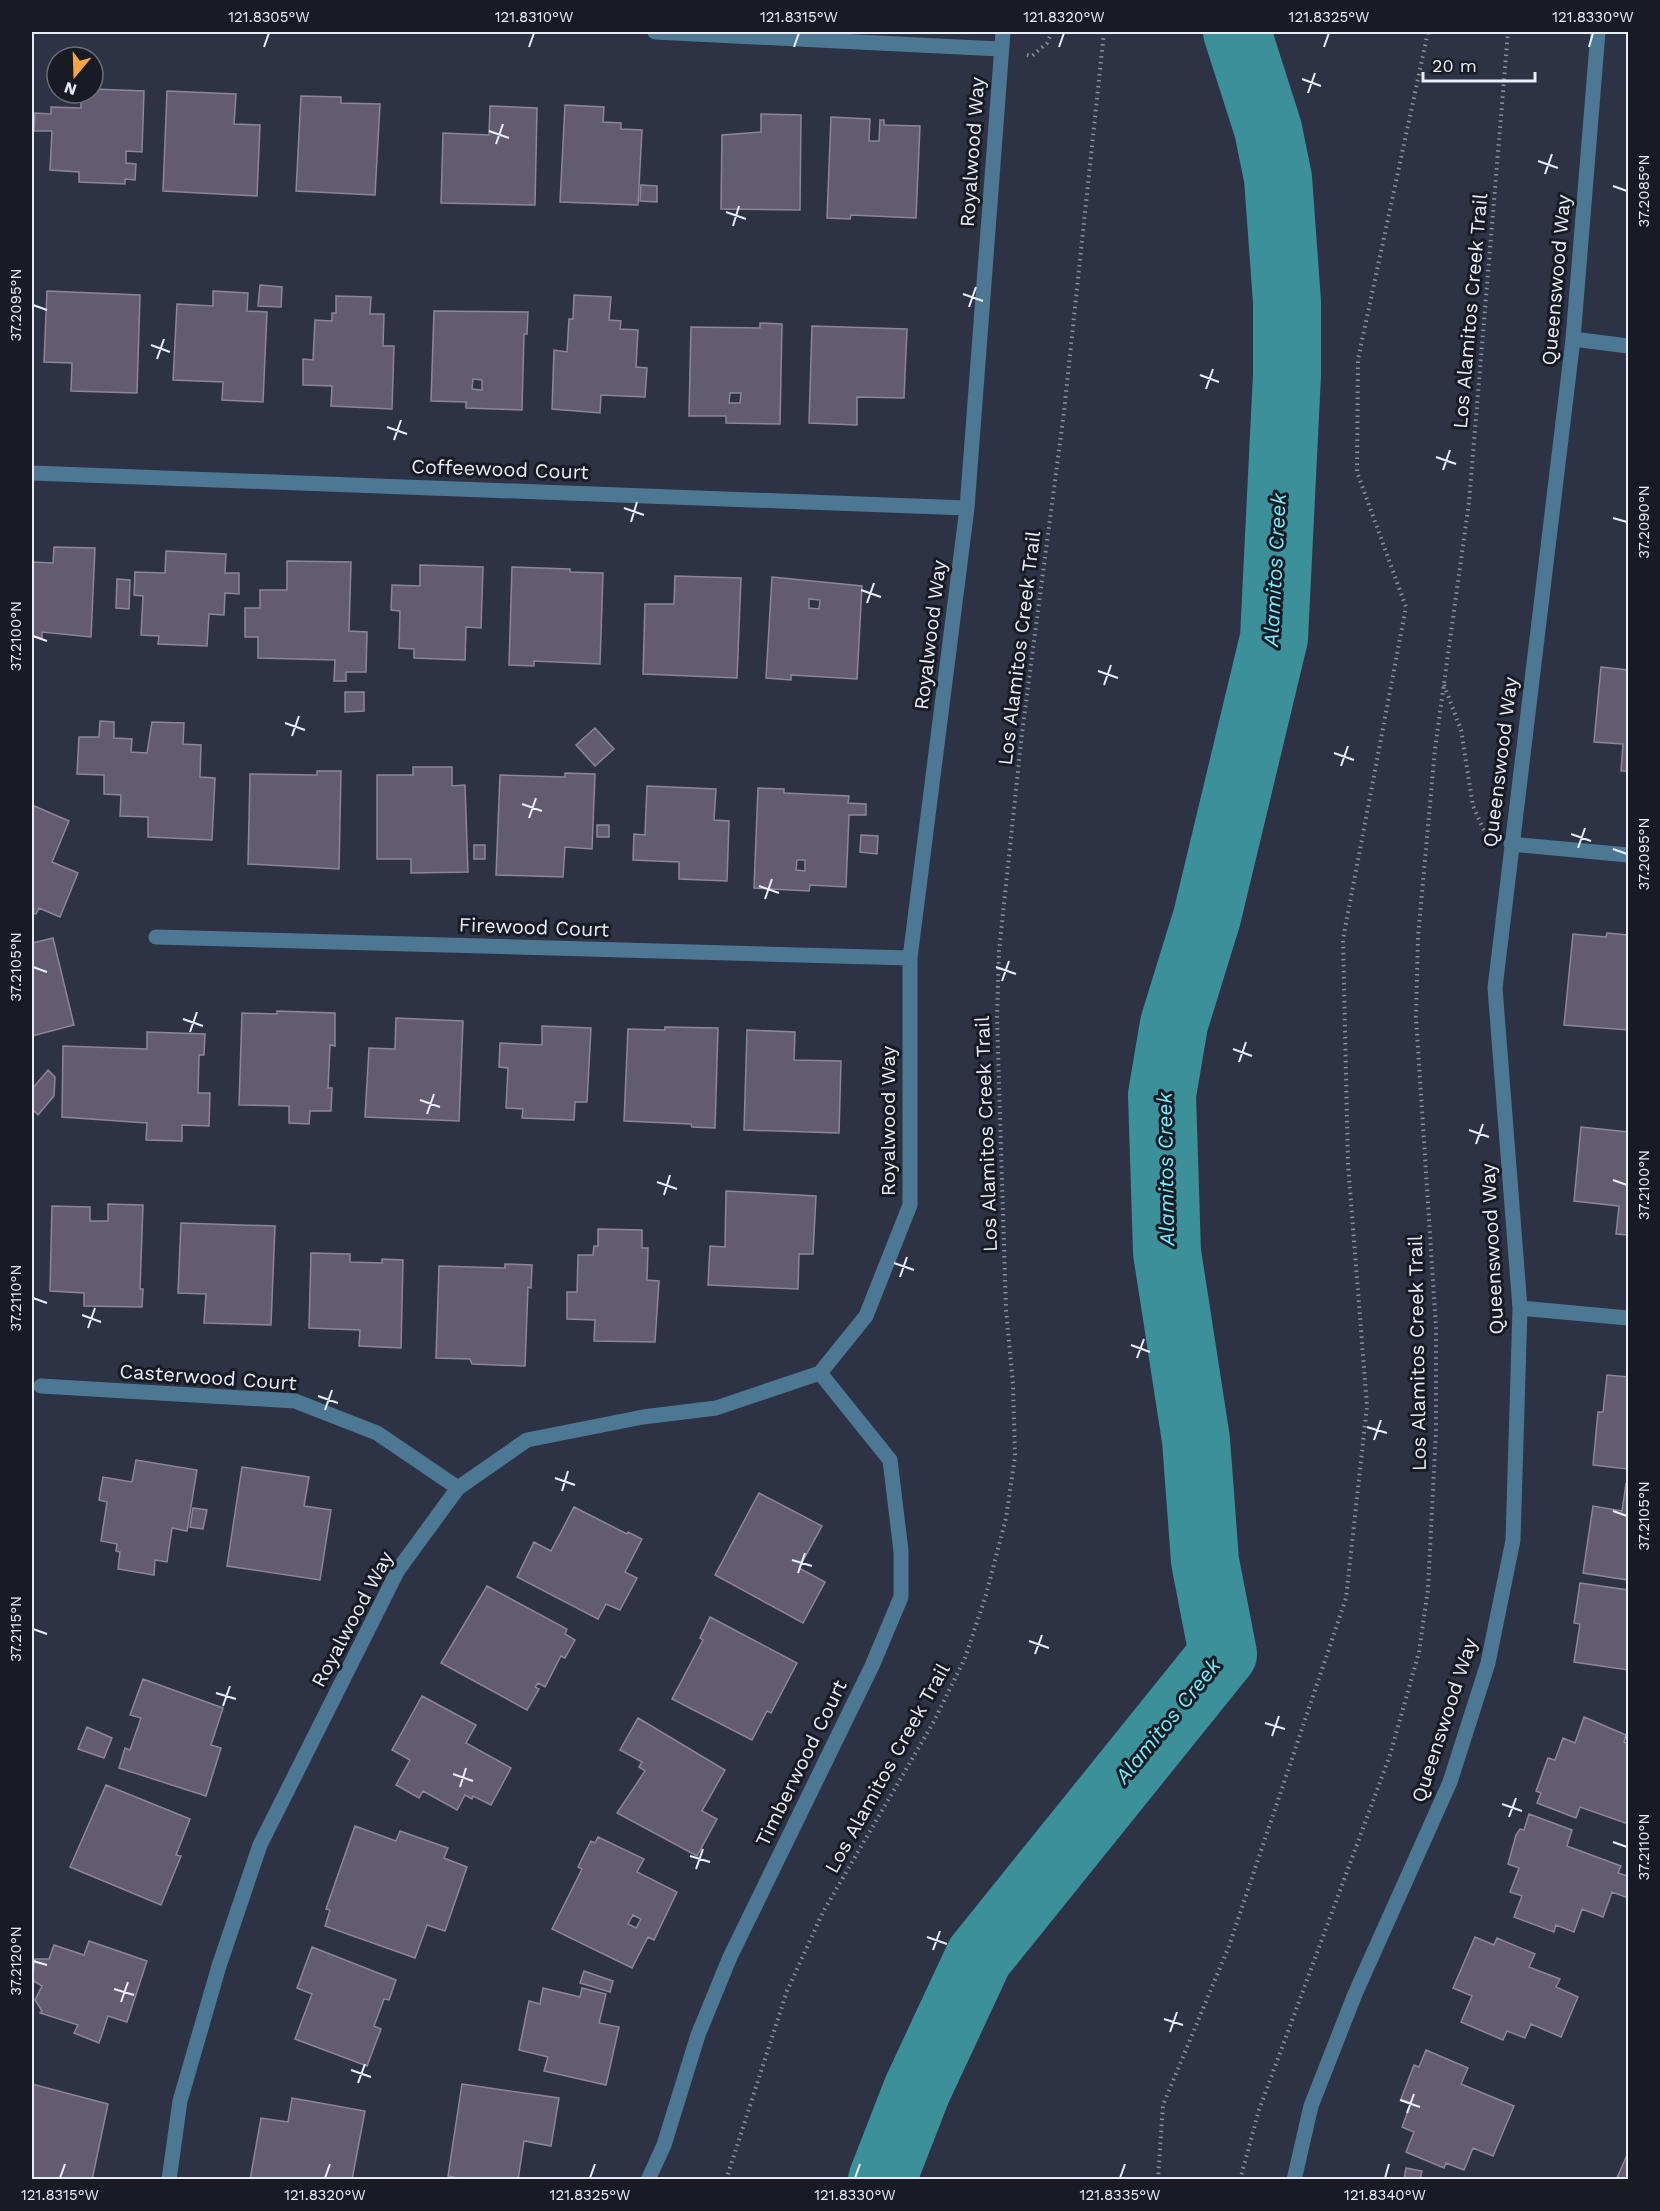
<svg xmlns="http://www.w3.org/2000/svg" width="1660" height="2211" font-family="'Work Sans',sans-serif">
<rect width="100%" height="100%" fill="#2d3345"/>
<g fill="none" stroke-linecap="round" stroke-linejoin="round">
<path stroke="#3b909a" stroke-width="68" d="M882,2180L917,2090L979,1957L1223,1654L1205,1561L1196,1440L1167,1252L1162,1095L1174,1024L1207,917L1274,638L1287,375V302L1278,178L1268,129L1237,32"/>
</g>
<path fill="#635c70" stroke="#8c859b" stroke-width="1.5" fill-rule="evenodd" d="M93,89L144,91L142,152L126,151V163L136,164L135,180L125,179V184L79,182V172L50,170L52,131H34L35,113L51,114V107L81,108V93H93Z
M167,91L236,94L234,124L260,125L257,196L163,191Z
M301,96L341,97V103L380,104L375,195L296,191Z
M565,105L604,107L603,122L621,123V129L642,130L638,205L560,202Z
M490,106L537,108L535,205L441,203L443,133L489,135Z
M761,114L801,115L800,210L721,209L722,135L761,132Z
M831,117L870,119L869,141H879L880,120H884V125L920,126L916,218L851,215L850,219L827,218Z
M641,185L657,186V202L640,201Z
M260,285L282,287L281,307L258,306Z
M47,291L140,295L137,393L71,391L72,363L44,362Z
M213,291L248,293L247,311L267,312L263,402L222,400L223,382L173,380L177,304L213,306Z
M574,295L611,297L609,320L621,321L620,329L638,330L636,367L647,368L645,397L601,395L600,413L552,409L554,350L567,352L569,319H573Z
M336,296L371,297L370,314H384L383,346H394L392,409L331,406L332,386L303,385V359L313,360L315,320L332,321V313H336Z
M434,311L528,312L527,334H524L522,410L466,408V402L431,401ZM473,379L482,380V390L472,389Z
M760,323L782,324L780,424L726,423V416H689L691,327L760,328ZM730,393H741L740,403H729Z
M812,326L907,329L904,398L857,397V425L809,423Z
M54,547L95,548L91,637L42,632V638L32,637V562L53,563Z
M166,551L226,554L225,573H239V594L225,593L224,615L209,614L207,646L158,644L159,636L141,635L143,596L134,595L135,572L165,573Z
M287,561L351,562L349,631L367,632L366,672H346V681H334L335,660L258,658V637H245V608H260V590H287Z
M420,565L483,567L481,628L466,627L465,660L414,658V649L399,648L400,611L391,610L392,585L420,586Z
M512,567L570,569V572L603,573L600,664L534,661V666L509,665Z
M675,576L741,578L737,678L643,674L645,604H674Z
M772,577L862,586L857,679L791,675V680L766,678ZM809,599L820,600L819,609L809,608Z
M117,579L130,580L129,609L116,608Z
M1601,667L1628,670V771H1621L1623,744L1594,742Z
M345,692H364V711L345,712Z
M100,721L114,722V738L132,739L131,752L147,753L152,722L184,723L183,744L201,745L200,777L215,778L212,840L148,837V817L120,816L121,795L104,794V775L77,774L79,737H99Z
M595,728L614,749L595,766L576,745Z
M413,767H452V786L465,785L468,872L411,873V859H377V775H413Z
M317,771H341L339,869L248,864L250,774L317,775Z
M565,773L595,774L592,849L565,847L563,877L496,875L500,775L565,777Z
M647,786L716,789L714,820L729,821L727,881L679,879V862L633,860L634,834L645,835Z
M758,788L784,789V793L849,796L848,803L866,804V815H849L846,887L810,885L809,891L754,888ZM797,860H805V871L796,870Z
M32,805L69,821L52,862L78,873L60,917L39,908L36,914L32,913Z
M597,825H609V837H597Z
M861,835L878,836L877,854L860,852Z
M474,845H485V859H474Z
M1607,933L1628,935V1030L1564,1025L1573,934L1606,937Z
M53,938L74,1025L32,1036V943Z
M277,1011L335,1013V1046L330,1045L328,1088H332L331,1111H310L309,1124L289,1123V1106L239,1105L242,1013L277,1014Z
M396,1018L463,1021L459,1121L365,1117L369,1048L395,1049Z
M542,1026L591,1028L587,1102H575L574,1120L522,1118L523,1109L506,1108L508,1068L499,1067L500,1043L542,1045Z
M665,1027L718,1028L715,1128L692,1127L691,1124L624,1121L628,1029L665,1030Z
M747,1030L795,1032L794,1060L841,1061L839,1133L744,1130Z
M147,1032L205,1034L204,1055H199L198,1093H210L209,1126L182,1125V1141L146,1140L147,1123L62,1117L63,1046L147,1049Z
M48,1070L55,1077L54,1096L38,1115L32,1109V1089Z
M1581,1127L1628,1132V1235L1616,1234L1619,1206L1574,1201Z
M726,1191L816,1196L813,1254H799L798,1289L708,1285L710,1246L725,1247Z
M108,1204L143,1205L140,1289H143L142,1307L84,1306V1293L50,1291L52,1206L90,1207V1221H108Z
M181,1223L275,1226L271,1325L204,1323L206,1294L178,1293Z
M598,1229L642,1230V1248H648L647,1280L659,1281L655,1342L594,1341L595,1320L567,1319V1292H577L578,1255H593L594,1246H598Z
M311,1253L350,1254V1262L382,1263V1259L403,1260L401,1348L359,1346L360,1330L309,1328Z
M505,1264L532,1265L531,1288L528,1287L525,1366L472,1364L470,1359L436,1358L439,1266L505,1268Z
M1607,1375L1628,1377V1469L1593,1465L1598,1412H1603Z
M136,1460L197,1470L187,1531L172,1528L167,1562L155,1560L154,1575L118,1569L120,1552L116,1551L117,1544L101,1541L107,1502L99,1500L103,1477L132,1482Z
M242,1467L309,1477L304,1506L331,1510L320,1580L227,1566Z
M1626,1484L1628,1485V1580L1583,1573L1593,1506L1622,1511Z
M759,1493L822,1526L799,1568L825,1582L803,1623L715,1575Z
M574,1507L627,1534L628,1532L642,1539L625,1572L637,1578L620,1610L606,1604L598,1619L517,1577L534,1542L551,1551Z
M193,1508L207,1510L203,1529L190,1527Z
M1580,1583L1628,1590V1670L1574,1662L1580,1624L1574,1623Z
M487,1586L567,1629L565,1634L575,1640L565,1658L561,1656L545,1687L538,1683L535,1687L539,1689L527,1710L441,1663Z
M710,1617L797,1663L771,1713L767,1711L752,1740L672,1699L703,1640L700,1638Z
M143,1679L223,1708L211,1745L221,1748L206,1796L119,1768L125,1748L130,1750L141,1718L130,1715Z
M422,1696L476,1725L466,1743L511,1768L491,1805L473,1796L472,1799L465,1795L457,1810L423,1791L419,1798L396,1785L410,1760L392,1750Z
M1584,1717L1626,1735L1624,1742L1628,1744V1824L1580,1807L1576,1818L1537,1803L1541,1793L1536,1791L1548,1758L1555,1760L1563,1738L1575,1743Z
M638,1718L725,1770L702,1811L717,1819L697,1856L617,1813L645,1771L639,1767L642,1762L620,1750Z
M87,1727L112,1738L104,1758L78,1749Z
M106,1785L190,1819L176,1855L181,1856L161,1905L70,1867Z
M1529,1814L1572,1830L1567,1846L1621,1866L1618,1873L1628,1876V1898L1612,1892L1603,1917L1582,1909L1574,1932L1556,1925L1554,1932L1514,1917L1522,1896L1510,1892L1519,1868L1508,1864L1516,1835L1520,1829L1524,1830Z
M355,1826L396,1841L400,1831L448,1848L444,1858L467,1867L445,1931L427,1925L415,1958L325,1926L330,1910L326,1909Z
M598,1837L644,1859L637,1872L677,1892L654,1940L648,1937L632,1968L552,1929L582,1869L578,1867L591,1841L595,1843ZM633,1915L641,1919L636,1928L628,1924Z
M1475,1937L1494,1945L1497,1938L1535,1954L1529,1967L1560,1979L1556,1987L1578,1997L1561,2037L1531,2024L1525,2038L1507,2031L1503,2040L1461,2022L1472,1996L1453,1988Z
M89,1941L147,1961L127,2022L108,2016L99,2043L74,2033L78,2025L40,2013L42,2011L35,2000L42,1986L32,1980L35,1959H49L54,1945L84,1955Z
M312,1947L396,1980L389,2000L384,1999L374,2026L381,2029L367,2066L295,2039L312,1994L297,1988Z
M584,1971L613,1981L610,1992L580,1983Z
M543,1988L580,1997L582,1988L606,1994L599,2023L619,2027L606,2085L544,2071L548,2057L519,2050L529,2001L540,2004Z
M1426,2050L1468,2068L1461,2084L1514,2106L1493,2156L1473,2148L1464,2170L1446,2163L1444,2168L1406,2152L1414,2132L1402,2127L1411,2103L1401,2099L1414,2065L1419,2067Z
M32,2084L108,2104L92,2180L32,2178Z
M462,2084L559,2098L551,2146L524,2141L518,2180H469L448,2176Z
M292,2098L365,2111L352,2180H250L261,2118L288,2122Z
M1628,2153V2180H1616Z
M1406,2168L1422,2171L1420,2180H1404Z"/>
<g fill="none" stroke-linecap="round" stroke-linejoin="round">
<path stroke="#8b919f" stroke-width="4" stroke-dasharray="1.5 4.5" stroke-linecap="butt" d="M1027,55L1032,56L1047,43L1052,32
M1444,685L1461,730L1473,806L1486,835
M726,2180L787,1991L823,1912L933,1723L965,1658L986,1595L1006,1518L1015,1456L1013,1384L1006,1310L997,1019L999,951L1022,733L1064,412L1104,32
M1158,2180L1163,2105L1229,1946L1346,1598L1367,1406L1348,1164L1343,939L1406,607L1357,472L1358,359L1428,32
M1240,2180L1259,2110L1390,1755L1419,1652L1428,1589L1436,1431V1328L1416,1017L1418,937L1435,749L1469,502L1508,32"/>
<path stroke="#4d7893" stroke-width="15" d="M655,32L1000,49
M1573,339L1628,346
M32,473L967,508
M1511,844L1628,855
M156,937L910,958
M1520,1308L1628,1318
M41,1386L295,1401L377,1433L458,1488
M169,2180L180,2101L219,1966L260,1845L398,1570L458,1488L527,1440L643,1417L716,1408L820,1373L866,1316L910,1205V958L967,508L1003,32
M648,2180L664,2145L698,2035L730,1957L872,1666L901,1597V1551L890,1460L820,1373
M1294,2180L1311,2106L1355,1994L1450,1782L1488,1663L1513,1540L1520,1308L1495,988L1573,339L1598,32"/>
</g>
<path fill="none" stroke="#e8edf8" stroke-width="2" d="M264,47L269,33M529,47L534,33M794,47L799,33M1059,47L1064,33M1324,47L1329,33M1589,47L1593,33M1302,79L1321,86M1308,93L1315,73M489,131L509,138M496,144L503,124M1538,161L1558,168M1545,174L1552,154M1613,186L1627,191M726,212L746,219M733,226L739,206M963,294L983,301M33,305L47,310M969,307L976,287M151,345L170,352M157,359L164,339M1200,375L1219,382M1206,389L1213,369M387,427L407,434M394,440L401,420M1436,457L1456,464M1443,470L1450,450M624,508L644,515M1613,518L1627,522M631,522L637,502M861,590L881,597M867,603L874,583M33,636L47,641M1098,671L1118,678M1104,685L1111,665M285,723L305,730M292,736L299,716M1334,753L1354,760M1341,766L1348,746M522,804L542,811M529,818L536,798M1571,834L1591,841M1578,848L1585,828M1613,849L1627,854M759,886L779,893M765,899L772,879M33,967L47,972M996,967L1016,974M1002,981L1009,961M183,1019L203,1026M190,1032L197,1012M1233,1049L1252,1056M1239,1062L1246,1042M420,1100L440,1107M427,1114L434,1094M1469,1130L1489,1137M1476,1144L1483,1124M1613,1180L1627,1185M657,1182L677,1189M664,1195L670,1175M894,1263L914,1270M900,1277L907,1257M33,1298L47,1303M82,1315L101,1322M88,1328L95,1308M1131,1345L1150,1352M1137,1358L1144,1339M318,1396L338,1403M325,1410L332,1390M1367,1427L1387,1433M1374,1440L1381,1420M555,1478L575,1485M562,1491L568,1471M1613,1511L1627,1516M792,1560L812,1566M798,1573L805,1553M33,1629L47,1634M1029,1641L1049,1648M1035,1654L1042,1635M216,1693L236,1699M223,1706L230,1686M1265,1723L1285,1729M1272,1736L1279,1716M453,1774L473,1781M460,1787L466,1768M1502,1804L1522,1811M1509,1817L1516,1798M1613,1842L1627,1847M690,1856L710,1862M696,1869L703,1849M927,1937L947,1944M933,1950L940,1931M33,1961L47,1965M114,1989L134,1995M121,2002L128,1982M1164,2019L1183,2025M1170,2032L1177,2012M351,2070L371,2077M358,2083L365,2064M1400,2100L1420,2107M1407,2113L1414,2094M60,2178L65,2164M325,2178L330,2164M590,2178L595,2164M855,2178L860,2164M1120,2178L1125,2164M1385,2178L1389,2164"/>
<g text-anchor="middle" stroke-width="6" stroke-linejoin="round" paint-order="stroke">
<g font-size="20" fill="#e8edf8" stroke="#181b24">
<text transform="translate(972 152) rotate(-86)" y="7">Royalwood Way</text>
<text transform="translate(1556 280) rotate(-85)" y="7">Queenswood Way</text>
<text transform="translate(1470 311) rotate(-85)" y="7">Los Alamitos Creek Trail</text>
<text transform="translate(500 469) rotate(2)" y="7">Coffeewood Court</text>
<text transform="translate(930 635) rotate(-83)" y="7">Royalwood Way</text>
<text transform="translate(1019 648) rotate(-83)" y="7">Los Alamitos Creek Trail</text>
<text transform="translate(1500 762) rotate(-83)" y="7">Queenswood Way</text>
<text transform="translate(534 927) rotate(2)" y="7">Firewood Court</text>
<text transform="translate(888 1121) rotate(-90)" y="7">Royalwood Way</text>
<text transform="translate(986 1134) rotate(-92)" y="7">Los Alamitos Creek Trail</text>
<text transform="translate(1492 1249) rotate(-93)" y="7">Queenswood Way</text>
<text transform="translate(1417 1353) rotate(-91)" y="7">Los Alamitos Creek Trail</text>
<text transform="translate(208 1377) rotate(4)" y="7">Casterwood Court</text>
<text transform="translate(352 1619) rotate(-62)" y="7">Royalwood Way</text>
<text transform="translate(1444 1720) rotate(-72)" y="7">Queenswood Way</text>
<text transform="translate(801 1763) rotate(-64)" y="7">Timberwood Court</text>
<text transform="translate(887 1768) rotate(-61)" y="7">Los Alamitos Creek Trail</text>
</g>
<g font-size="21" font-style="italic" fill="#74f0ff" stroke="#181b24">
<text transform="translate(1275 570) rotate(-87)" y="7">Alamitos Creek</text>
<text transform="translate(1166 1169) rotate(-91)" y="7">Alamitos Creek</text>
<text transform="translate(1168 1721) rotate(-51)" y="7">Alamitos Creek</text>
</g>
</g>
<rect width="1660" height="2211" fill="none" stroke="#181b24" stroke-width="66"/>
<g transform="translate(75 75) rotate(199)"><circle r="28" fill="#181b24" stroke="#6b6f79" stroke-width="1.5"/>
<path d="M0-4.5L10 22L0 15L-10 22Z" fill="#f3a443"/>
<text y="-9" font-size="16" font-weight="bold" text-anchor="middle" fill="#e8edf8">N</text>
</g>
<path d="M1423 72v9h112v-9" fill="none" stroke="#e8edf8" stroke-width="3"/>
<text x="1432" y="72" font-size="18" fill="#e8edf8" stroke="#181b24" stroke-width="4.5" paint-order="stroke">20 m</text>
<rect x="33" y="33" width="1594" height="2145" fill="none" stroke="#e8edf8" stroke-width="2"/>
<g font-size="15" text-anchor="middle" fill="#e8edf8">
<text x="269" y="22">121.8305°W</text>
<text x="534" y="22">121.8310°W</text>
<text x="799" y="22">121.8315°W</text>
<text x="1064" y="22">121.8320°W</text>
<text x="1329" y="22">121.8325°W</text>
<text x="1593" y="22">121.8330°W</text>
<text transform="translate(1644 191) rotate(-90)" y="5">37.2085°N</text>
<text transform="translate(16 305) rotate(-90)" y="5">37.2095°N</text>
<text transform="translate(1644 522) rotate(-90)" y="5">37.2090°N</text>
<text transform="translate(16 636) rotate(-90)" y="5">37.2100°N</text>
<text transform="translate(1644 854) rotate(-90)" y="5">37.2095°N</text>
<text transform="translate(16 967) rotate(-90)" y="5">37.2105°N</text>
<text transform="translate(1644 1185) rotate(-90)" y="5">37.2100°N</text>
<text transform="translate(16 1298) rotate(-90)" y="5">37.2110°N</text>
<text transform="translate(1644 1516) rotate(-90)" y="5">37.2105°N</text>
<text transform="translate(16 1629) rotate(-90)" y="5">37.2115°N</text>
<text transform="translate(1644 1847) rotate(-90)" y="5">37.2110°N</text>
<text transform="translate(16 1961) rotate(-90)" y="5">37.2120°N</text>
<text x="60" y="2200">121.8315°W</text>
<text x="325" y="2200">121.8320°W</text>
<text x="590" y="2200">121.8325°W</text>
<text x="855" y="2200">121.8330°W</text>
<text x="1120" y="2200">121.8335°W</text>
<text x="1385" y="2200">121.8340°W</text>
</g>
</svg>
